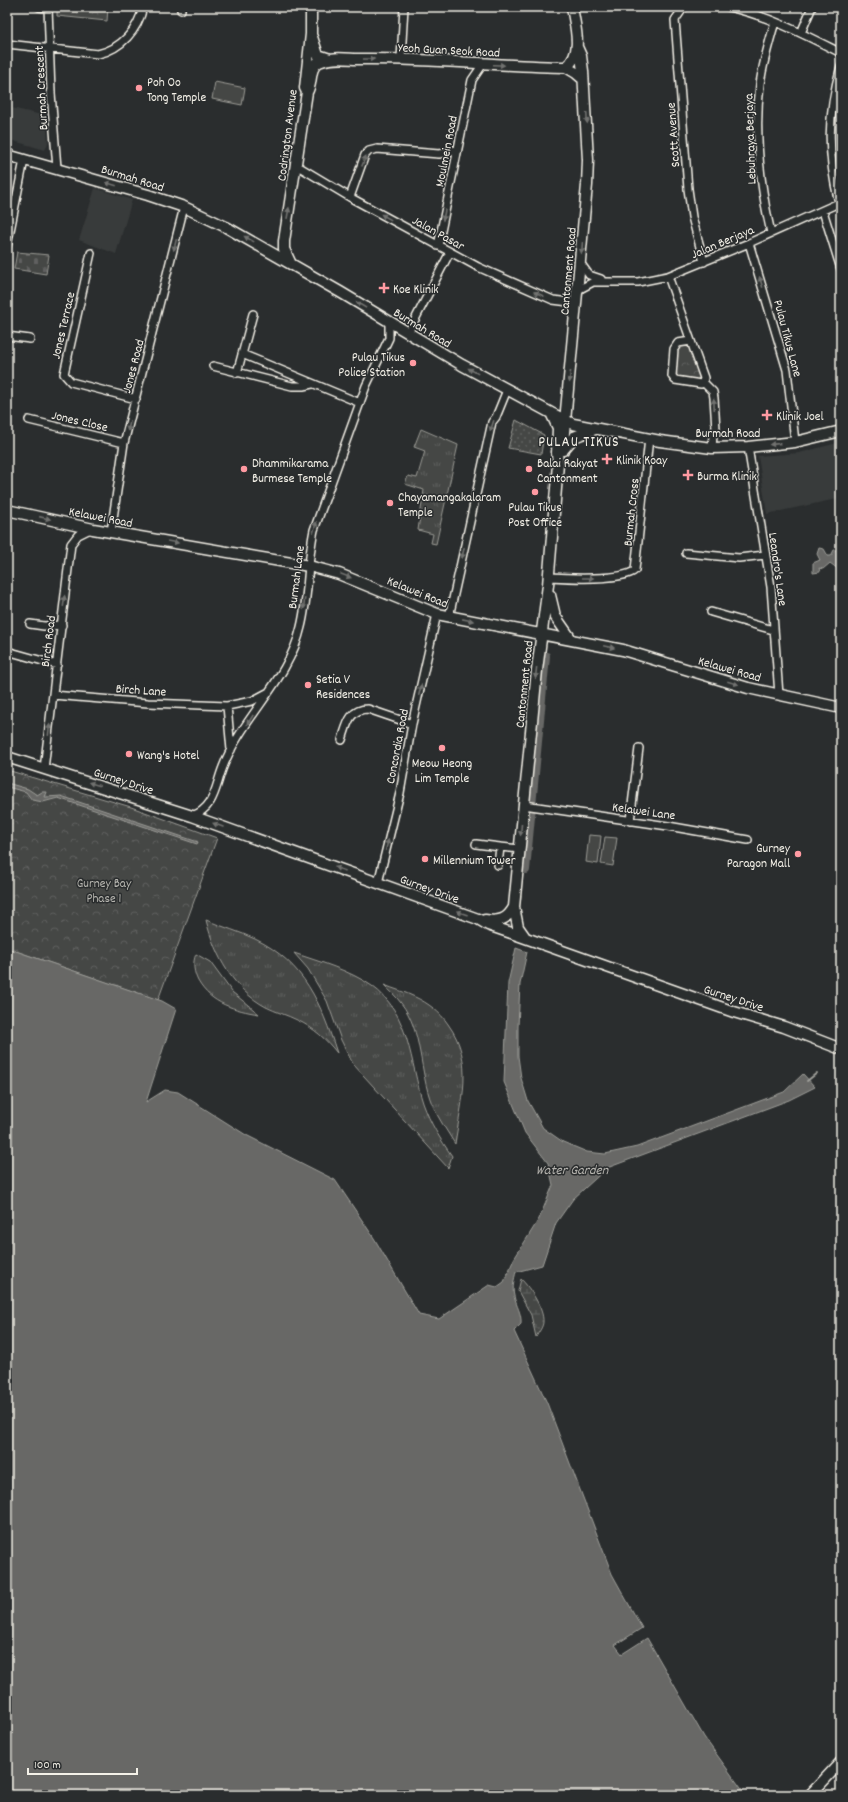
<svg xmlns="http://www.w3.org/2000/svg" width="848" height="1802" font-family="Dekko,sans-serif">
<defs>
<pattern id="grass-tufts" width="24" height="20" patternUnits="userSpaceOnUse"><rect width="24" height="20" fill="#444645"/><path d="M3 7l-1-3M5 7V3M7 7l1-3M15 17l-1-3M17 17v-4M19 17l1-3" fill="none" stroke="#606160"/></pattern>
<pattern id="forest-crowns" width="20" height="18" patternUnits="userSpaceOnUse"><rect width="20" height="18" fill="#444645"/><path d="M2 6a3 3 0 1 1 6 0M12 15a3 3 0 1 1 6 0" fill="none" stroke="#606160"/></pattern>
<pattern id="wetland-marsh" width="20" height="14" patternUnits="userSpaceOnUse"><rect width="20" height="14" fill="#444645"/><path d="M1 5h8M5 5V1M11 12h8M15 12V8" fill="none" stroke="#606160"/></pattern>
<pattern id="cemetery-stones" width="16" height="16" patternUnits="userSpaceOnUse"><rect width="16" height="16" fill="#444645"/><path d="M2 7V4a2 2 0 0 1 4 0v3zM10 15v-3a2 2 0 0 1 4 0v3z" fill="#606160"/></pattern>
<pattern id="garden-dots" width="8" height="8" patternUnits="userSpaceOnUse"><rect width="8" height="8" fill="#444645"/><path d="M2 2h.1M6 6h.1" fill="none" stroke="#606160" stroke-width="1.8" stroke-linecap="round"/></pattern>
</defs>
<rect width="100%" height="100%" fill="#2a2d2e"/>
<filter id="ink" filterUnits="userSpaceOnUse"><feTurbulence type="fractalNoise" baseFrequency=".025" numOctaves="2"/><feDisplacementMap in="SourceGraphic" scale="8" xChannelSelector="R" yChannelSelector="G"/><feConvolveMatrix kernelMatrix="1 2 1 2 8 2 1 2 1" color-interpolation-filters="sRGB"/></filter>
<g filter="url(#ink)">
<path fill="#373a3a" d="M12,108L46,116L48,143L45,150L7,139V128Z
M95,188L132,200L116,254L79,240Z
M841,442V498L767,514L758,456L799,453Z"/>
<path fill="url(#grass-tufts)" stroke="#9c9c96" d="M421,429L458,445L436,544L431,543L433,534L418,530L424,490L405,484L408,476L417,478L425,451L414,447Z
M206,920C223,927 240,932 255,939C305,963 321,1004 337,1053C326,1039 314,1028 297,1020C287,1015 276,1012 266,1007C233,989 215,956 206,920Z
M294,953C320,962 349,970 372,986C410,1013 410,1063 423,1103C430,1123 440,1139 452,1156L448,1168L353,1064L341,1040L327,1001L308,969Z
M196,954L210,962L232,992L259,1014C235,1010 211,1004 198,981C194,973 192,963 196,954Z
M384,985C394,989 405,992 415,997C428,1003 440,1012 448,1024C475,1061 461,1102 455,1144C447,1131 438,1118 432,1104C419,1072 423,1031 401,1003C396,996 390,991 384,985Z"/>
<path fill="url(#forest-crowns)" stroke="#9c9c96" d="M57,7H108L107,21L57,16Z
M681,345H689L700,376L698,380L676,377V351Z
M7,770L131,807L217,838L158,1000L7,948Z"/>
<path fill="url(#wetland-marsh)" stroke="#9c9c96" d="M521,1279C530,1288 544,1309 543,1322C543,1327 538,1333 536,1337L531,1315L518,1291Z"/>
<path fill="url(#cemetery-stones)" stroke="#9c9c96" d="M17,252L49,255L46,274L14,269Z"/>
<path fill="url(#garden-dots)" stroke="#9c9c96" d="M516,420L544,435L541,454L508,448Z"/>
<path fill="#444645" stroke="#9c9c96" d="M215,82L245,88L242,105L212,99Z
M589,835L601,836L598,864L586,862Z
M605,837L617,838L613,866L601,864Z"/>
<path fill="#676866" stroke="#9f9f9a" d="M819,548L824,549L828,556H831L834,550H839L841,554V569H838L830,563L823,569L819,568L820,572L813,573V563L820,560L817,554Z
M7,783L28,789L37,795L42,792H47L45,797H47L61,796L198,842L197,844L58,798L43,802L32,800L26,792L7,787Z
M7,948L162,1001L176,1009L146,1102L165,1090L178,1092L246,1135L335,1180L374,1238L419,1315L439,1319L489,1285L497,1287L504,1282L514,1259L539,1219L553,1185L548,1163L525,1133L504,1082L508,983L516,948L527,952L520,984L518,1027V1056L521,1078L528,1101L543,1128L563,1142L587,1152L605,1154L637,1147L784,1092L803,1074L815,1087L789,1100L607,1168L573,1199L556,1223L542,1265L516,1272C514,1279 512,1288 514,1296C516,1306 522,1313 521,1324L514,1331L547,1403L612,1574L642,1628L615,1645L622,1654L647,1638L704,1737L746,1795H7Z"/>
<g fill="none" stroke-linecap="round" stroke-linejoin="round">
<path stroke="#9f9f9a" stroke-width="2" d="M807,1081L817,1073"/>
<path stroke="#676866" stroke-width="8" d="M526,870L546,656"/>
<defs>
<path id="street" d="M39,7L48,8
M48,7L51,93L57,168
M684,7L675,20L688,189L692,217L704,262
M729,7C769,16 805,35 841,53
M181,10V7
M801,33L812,7
M7,44L98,54C121,49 138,30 143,7
M401,59L404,7
M296,165L353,199L478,267L553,300L577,303
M350,197L365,155L369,151L377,149L439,154L446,153L457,149
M839,203C827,154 827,115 841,66
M823,211L841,269
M771,233C760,185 754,134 760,84C763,63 769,42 775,22
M749,243L787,370L795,442
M7,246L24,160
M438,246L472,80L483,64
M91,253L64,374L71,382L136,399
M581,264L589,275L601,279
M668,276L704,378L703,382
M578,290L593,282H638L668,276L749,243L841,202
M408,333L450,252
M7,336L30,339
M691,341L678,343L674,349L672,376L675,380L701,384L703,382
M242,354L360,403
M213,366L292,386H303L312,384
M237,373L253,314
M703,382L713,392L714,398L716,429L713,435L712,448
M29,420L124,443
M748,447L771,587L779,695
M111,532L124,443L184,207
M686,553L739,558L765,555
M549,577C565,578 624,581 635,570L649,438
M711,612L773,630
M449,617L492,422L496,417L507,390
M30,624L44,626L62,625
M7,651L57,665
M53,695L148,703L227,706L252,701L267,693
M227,706L231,750
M342,740C347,725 349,709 368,709L412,724
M44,769L71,544L78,535L90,529
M524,805L668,826L748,840
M192,816C215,808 215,787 223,767C242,717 289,680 301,627C309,595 307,562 314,530L366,386L389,338V322
M630,821L639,748
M476,844L500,847
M498,865L500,847L520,849
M378,883L400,793L412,724L437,614"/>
<path id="secondary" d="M312,37L318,55L330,59
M566,67C584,54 575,26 572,7
M307,92C313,83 308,68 319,62C331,56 348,59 361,59C430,58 498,66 566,67L576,73L583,79
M7,155L148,195L184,207L226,227L340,292L462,365L551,413L573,424L660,441L712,448L748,447L795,442L841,431
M291,264L284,249V241L307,92L305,88L311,34V7
M563,443L587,185L588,160L583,71L581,56L577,47
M563,450L574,437L595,429
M7,510L93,529L309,566L339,574L437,614L623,650L748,688L841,708
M550,595L555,616L571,639
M7,757L192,816L478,919L488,925L520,936L734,1012L784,1027L841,1049
M485,920C499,922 507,920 514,907
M525,937L518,927L514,907L537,670L548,585L558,464L557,453L558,428L551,413
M810,1795L841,1762"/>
</defs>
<use href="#street" stroke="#f4f1e8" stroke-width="10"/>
<use href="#secondary" stroke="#f4f1e8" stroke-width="13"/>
<use href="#street" stroke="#2a2d2e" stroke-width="7"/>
<use href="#secondary" stroke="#2a2d2e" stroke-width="10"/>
</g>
<defs><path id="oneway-solid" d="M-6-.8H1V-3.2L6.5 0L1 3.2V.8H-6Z"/></defs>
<g fill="#71726f">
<use href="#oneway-solid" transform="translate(369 59)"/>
<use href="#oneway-solid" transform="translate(499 65) rotate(3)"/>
<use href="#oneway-solid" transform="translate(587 118) rotate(87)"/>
<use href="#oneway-solid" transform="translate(364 161) rotate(-68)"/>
<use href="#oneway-solid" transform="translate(111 184) rotate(-164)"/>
<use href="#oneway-solid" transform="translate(288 213) rotate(-80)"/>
<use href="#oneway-solid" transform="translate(444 215) rotate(101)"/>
<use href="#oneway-solid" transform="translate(386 217) rotate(-151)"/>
<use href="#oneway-solid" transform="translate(249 239) rotate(-151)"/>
<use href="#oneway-solid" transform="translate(175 245) rotate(104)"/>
<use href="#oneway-solid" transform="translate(582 248) rotate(95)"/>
<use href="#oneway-solid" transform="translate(761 282) rotate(-107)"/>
<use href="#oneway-solid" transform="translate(539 294) rotate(-156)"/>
<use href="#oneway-solid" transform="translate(361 305) rotate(-149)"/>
<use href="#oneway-solid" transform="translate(473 371) rotate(-151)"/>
<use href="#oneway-solid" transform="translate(570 377) rotate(95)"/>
<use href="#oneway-solid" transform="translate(714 404) rotate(-93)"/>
<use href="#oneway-solid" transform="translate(129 426) rotate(104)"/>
<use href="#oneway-solid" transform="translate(492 426) rotate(108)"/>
<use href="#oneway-solid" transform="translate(775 444) rotate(174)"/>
<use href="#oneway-solid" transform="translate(45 518) rotate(13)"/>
<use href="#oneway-solid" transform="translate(315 527) rotate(-73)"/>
<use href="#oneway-solid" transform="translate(173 542) rotate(10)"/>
<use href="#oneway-solid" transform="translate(463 553) rotate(102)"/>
<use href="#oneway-solid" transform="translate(346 576) rotate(21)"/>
<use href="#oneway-solid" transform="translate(588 578)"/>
<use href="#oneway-solid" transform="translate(64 601) rotate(-83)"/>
<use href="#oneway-solid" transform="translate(304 604) rotate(98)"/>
<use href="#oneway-solid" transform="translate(468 620) rotate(11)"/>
<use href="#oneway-solid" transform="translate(609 647) rotate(12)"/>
<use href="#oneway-solid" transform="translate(536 673) rotate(96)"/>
<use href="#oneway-solid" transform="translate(733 683) rotate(16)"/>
<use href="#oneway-solid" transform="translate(420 690) rotate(-77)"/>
<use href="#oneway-solid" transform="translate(250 720) rotate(123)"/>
<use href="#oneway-solid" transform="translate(49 730) rotate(-83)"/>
<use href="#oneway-solid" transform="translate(94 784) rotate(-163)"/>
<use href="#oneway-solid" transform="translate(218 825) rotate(-159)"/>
<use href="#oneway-solid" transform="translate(521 830) rotate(95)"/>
<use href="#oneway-solid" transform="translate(387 845) rotate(-76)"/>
<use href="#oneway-solid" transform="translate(340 869) rotate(-160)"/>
<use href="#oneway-solid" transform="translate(462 913) rotate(-160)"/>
</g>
</g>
<g fill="#ff9aa2" stroke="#2a2d2e" stroke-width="1.5">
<circle cx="139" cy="88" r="4"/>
<path d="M382 282h4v4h4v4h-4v4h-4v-4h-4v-4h4z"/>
<circle cx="413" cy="363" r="4"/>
<path d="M765 409h4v4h4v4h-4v4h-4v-4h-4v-4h4z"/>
<path d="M605 453h4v4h4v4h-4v4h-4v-4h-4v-4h4z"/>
<circle cx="244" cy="469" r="4"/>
<circle cx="529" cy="469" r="4"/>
<path d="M686 469h4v4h4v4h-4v4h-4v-4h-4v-4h4z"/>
<circle cx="535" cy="492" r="4"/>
<circle cx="390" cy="503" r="4"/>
<circle cx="308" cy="685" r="4"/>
<circle cx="442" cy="748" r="4"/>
<circle cx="129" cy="754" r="4"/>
<circle cx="798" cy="854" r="4"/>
<circle cx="425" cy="859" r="4"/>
</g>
<g text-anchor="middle" stroke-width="3" stroke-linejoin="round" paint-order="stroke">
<g font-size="13" fill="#f4f1e8" stroke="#2a2d2e">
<text transform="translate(449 49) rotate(3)" y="5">Yeoh Guan Seok Road</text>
<text transform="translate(40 88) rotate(-93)" y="5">Burmah Crescent</text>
<text transform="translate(286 135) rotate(-83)" y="5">Codrington Avenue</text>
<text transform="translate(672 135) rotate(-94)" y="5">Scott Avenue</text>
<text transform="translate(749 139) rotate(-92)" y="5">Lebuhraya Berjaya</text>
<text transform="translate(445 151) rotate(-79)" y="5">Moulmein Road</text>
<text transform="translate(133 177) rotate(17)" y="5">Burmah Road</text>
<text transform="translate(439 232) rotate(29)" y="5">Jalan Pasar</text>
<text transform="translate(722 241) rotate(-23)" y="5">Jalan Berjaya</text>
<text transform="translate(567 271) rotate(-85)" y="5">Cantonment Road</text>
<text transform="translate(62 325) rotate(-77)" y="5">Jones Terrace</text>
<text transform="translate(423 327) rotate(31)" y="5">Burmah Road</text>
<text transform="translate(789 338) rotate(75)" y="5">Pulau Tikus Lane</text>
<text transform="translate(132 366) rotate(-75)" y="5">Jones Road</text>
<text transform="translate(80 420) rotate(13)" y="5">Jones Close</text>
<text x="728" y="437">Burmah Road</text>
<text transform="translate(630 512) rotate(-84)" y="5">Burmah Cross</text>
<text transform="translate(101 516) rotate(11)" y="5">Kelawei Road</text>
<text transform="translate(779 569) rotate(82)" y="5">Leandro's Lane</text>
<text transform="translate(295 577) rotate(-83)" y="5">Burmah Lane</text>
<text transform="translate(418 591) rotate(22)" y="5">Kelawei Road</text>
<text transform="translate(47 641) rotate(-83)" y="5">Birch Road</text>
<text transform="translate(730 668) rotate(16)" y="5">Kelawei Road</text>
<text transform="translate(523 684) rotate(-84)" y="5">Cantonment Road</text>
<text transform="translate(141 689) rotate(4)" y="5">Birch Lane</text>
<text transform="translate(396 746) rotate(-79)" y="5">Concordia Road</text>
<text transform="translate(124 780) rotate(18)" y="5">Gurney Drive</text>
<text transform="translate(644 810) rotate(8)" y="5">Kelawei Lane</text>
<text transform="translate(430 888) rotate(20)" y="5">Gurney Drive</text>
<text transform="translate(734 997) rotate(18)" y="5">Gurney Drive</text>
</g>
<g font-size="13" fill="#f4f1e8" stroke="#2a2d2e" text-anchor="start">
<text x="147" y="86">Poh Oo<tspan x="147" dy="15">Tong Temple</tspan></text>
<text x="393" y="293">Koe Klinik</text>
<text x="405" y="361" text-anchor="end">Pulau Tikus<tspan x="405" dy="15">Police Station</tspan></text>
<text x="776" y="420">Klinik Joel</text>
<text x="616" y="464">Klinik Koay</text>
<text x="252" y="467">Dhammikarama<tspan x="252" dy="15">Burmese Temple</tspan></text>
<text x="537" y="467">Balai Rakyat<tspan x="537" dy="15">Cantonment</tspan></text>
<text x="697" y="480">Burma Klinik</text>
<text x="398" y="501">Chayamangakalaram<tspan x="398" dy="15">Temple</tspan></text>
<text x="535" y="511" text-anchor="middle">Pulau Tikus<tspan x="535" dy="15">Post Office</tspan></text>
<text x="316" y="683">Setia V<tspan x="316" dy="15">Residences</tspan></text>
<text x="137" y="759">Wang's Hotel</text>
<text x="442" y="767" text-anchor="middle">Meow Heong<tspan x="442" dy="15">Lim Temple</tspan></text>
<text x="790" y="852" text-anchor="end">Gurney<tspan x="790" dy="15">Paragon Mall</tspan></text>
<text x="433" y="864">Millennium Tower</text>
</g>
<g font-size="13" fill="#b6b5af" stroke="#2a2d2e">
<text x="104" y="887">Gurney Bay<tspan x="104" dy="15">Phase 1</tspan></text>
</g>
<g font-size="14" font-style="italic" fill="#b5b3ae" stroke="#2a2d2e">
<text x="572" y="1174">Water Garden</text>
</g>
<g font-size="15" letter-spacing="1" fill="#f4f1e8" stroke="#2a2d2e">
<text x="579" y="446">PULAU TIKUS</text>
</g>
</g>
<rect width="848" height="1802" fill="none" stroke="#2a2d2e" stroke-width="24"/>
<rect x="12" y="12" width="824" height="1778" fill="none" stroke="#f4f1e8" stroke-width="1.5" filter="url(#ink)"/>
<path d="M28 1768v6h109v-6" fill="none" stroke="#f4f1e8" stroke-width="2"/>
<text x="34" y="1768" font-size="12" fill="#f4f1e8" stroke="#2a2d2e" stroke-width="3" paint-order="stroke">100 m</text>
</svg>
